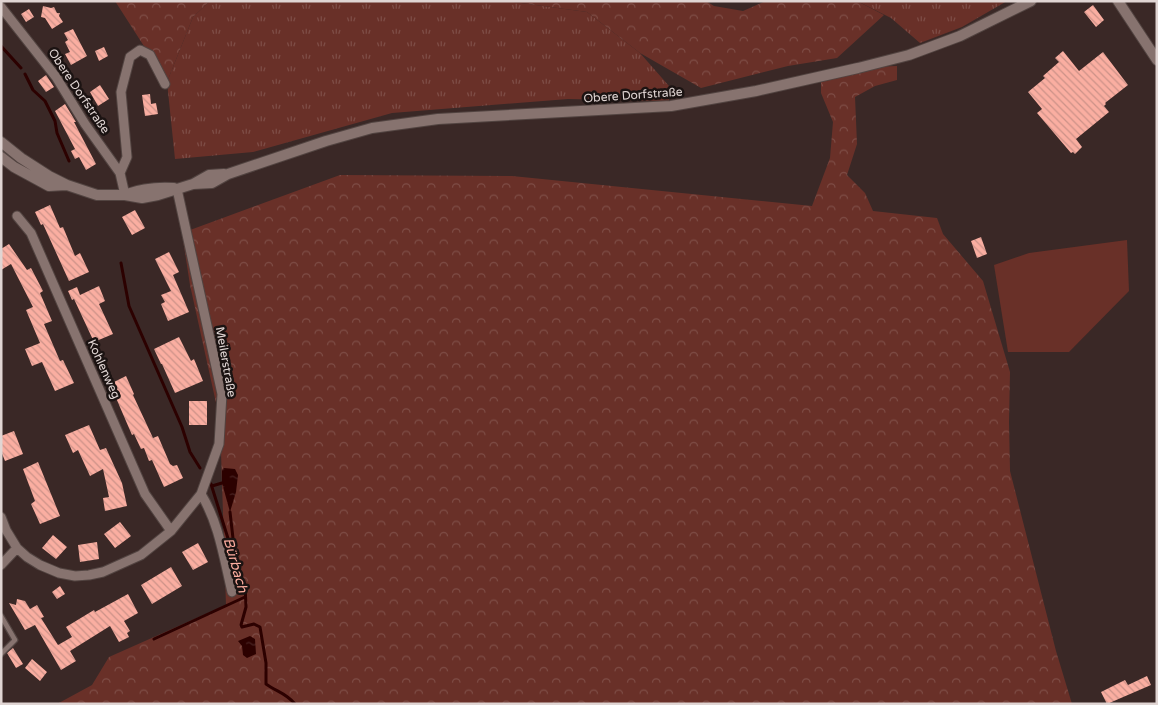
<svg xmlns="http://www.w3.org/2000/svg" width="1158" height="705" font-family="'Varela Round',sans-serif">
<defs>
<pattern id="grass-tufts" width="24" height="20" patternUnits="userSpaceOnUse" patternTransform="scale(1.25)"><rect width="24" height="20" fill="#693028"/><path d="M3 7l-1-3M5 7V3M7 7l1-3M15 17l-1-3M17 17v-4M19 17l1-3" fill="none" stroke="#7e4d46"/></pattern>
<pattern id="forest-crowns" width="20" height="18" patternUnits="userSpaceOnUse" patternTransform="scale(1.25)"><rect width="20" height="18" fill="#693028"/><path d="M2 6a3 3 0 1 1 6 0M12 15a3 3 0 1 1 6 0" fill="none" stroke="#7e4d46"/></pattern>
<pattern id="water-ripples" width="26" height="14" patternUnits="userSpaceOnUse" patternTransform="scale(1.25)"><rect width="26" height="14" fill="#2c0100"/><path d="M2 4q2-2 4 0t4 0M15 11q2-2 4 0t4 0" fill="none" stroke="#4a2524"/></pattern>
<pattern id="building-back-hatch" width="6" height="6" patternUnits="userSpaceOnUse" patternTransform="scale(1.25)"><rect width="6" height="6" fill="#faaea1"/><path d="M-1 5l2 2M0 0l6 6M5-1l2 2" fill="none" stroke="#cc9288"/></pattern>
</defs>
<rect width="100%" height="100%" fill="#3a2826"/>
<path fill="url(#grass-tufts)" d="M210,1H507L587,12L640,53L669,86V101L568,99L392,113L253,152L175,159L167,82L193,17Z
M857,1H1007L962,27L920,43L891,18Z"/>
<path fill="url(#forest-crowns)" d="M115,1H210L193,17L167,82Z
M507,1H706L714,6L743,11L766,1H857L884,15L837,58L788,66L701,88L640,53L587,12Z
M897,66V80L875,86L855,97L857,144L847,175L865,193L873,211L937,218L943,234L983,281L1010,372L1009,422L1010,471L1056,651L1072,704H57L92,685L109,657L226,605L220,421L190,285L182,233L340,175L512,176L812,206L830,158L833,122L821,93V80L870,67Z"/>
<path fill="#693028" d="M1127,240L1129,291L1069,352H1008L994,265L1029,253Z"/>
<path fill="url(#water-ripples)" d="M224,468L235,469L238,475L236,492L230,512L222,483V470Z
M250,636L255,639L256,654L247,658L243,655L242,646L238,641Z"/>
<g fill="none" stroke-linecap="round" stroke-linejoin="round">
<path stroke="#2c0100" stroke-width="3" d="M1,46L21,68
M25,74L33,90L45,101L55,121L57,133L69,161
M121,263L129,306L182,427L190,452L200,468
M211,484L236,564L245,585L246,607L241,625L242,627L254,624L260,627L266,663V684C277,692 286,693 295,704
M212,486L222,483
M230,512L235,556
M154,639L245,597"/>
</g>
<path fill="url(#building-back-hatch)" d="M1093,5L1104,20L1096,27L1084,12Z
M43,6L51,8L54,7L57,13H60L59,16L63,22L52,29L45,18L41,17Z
M29,9L34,17L26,22L21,14Z
M73,29L87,56L71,65L65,54L70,52L65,42L68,40L64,33Z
M104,47L108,56L99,61L95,51Z
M1063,51L1079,71L1103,52L1128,85L1105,103L1106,104L1104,106L1109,112L1076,139L1082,147L1075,154L1073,152L1071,153L1037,113L1042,109L1028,92L1045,78L1043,76L1059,62L1055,58Z
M46,75L54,87L46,92L38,81Z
M100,85L109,99L98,106L90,92Z
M150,94L151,104L156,103L158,114L145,116L142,95Z
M65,104L76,122H74L96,164L86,170L79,157L75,159L71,151L75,149L55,111Z
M50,205L60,228L63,227L75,256L80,253L89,272L69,281L43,224L41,225L35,212Z
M135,210L145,228L132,235L122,217Z
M981,237L987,254L977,258L971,241Z
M9,244L27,270L31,268L43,291L40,293L52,321L44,324L60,361L63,360L74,383L55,391L42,362L32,366L25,349L40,343L26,310L33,307L11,264L1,270V249Z
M169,252L179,272L173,275L189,312L168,321L161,304L165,302L161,295L171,291L155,259Z
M99,286L105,301L99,304L113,334L94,342L74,299L72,300L68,291L77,287L80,295Z
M179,337L191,361L194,359L203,381L175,393L162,364H161L154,349Z
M126,376L134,394L133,395L153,438L158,436L170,464L173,466L177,465L183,478L164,487L152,460L149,461L144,448L141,449L134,434L132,435L110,384Z
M189,401H207V425H189Z
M89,425L100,450L106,448L122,483L127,506L105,511L103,498L109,497L103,469L90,476L78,450L73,453L65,435Z
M14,431L23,454L5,461L1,451V436Z
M38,462L60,516L40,524L31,504L35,501L23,469Z
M120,522L131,536L115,548L104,534Z
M53,535L67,547L56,559L42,548Z
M97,542L99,559L80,562L78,545Z
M198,543L208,562L193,570L182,552Z
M171,567L182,586L152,604L141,585Z
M60,586L65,594L57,599L52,592Z
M128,594L138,613L124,621L130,631L127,633L129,637L119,642L110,626L70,651L76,661L61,670L35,625L25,630L9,603L16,605L17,599L25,601L30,609L37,605L44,617L41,618L58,645L72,637L66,627L94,610L95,612Z
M13,648L23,664L16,668L7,653Z
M32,659L47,672L40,681L25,668Z
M1147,676L1151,685L1107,704L1101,692L1125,680L1128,685Z"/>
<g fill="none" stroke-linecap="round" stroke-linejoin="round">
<defs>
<path id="service" d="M1,616L15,640L1,654"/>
<path id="minor" d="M1,7L56,77L85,124L120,173L125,195
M120,173L127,157L121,92L130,57L140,50L150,55L165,84
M17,216L31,233L145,494L171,531
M201,494C219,523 224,559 232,592
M1,517L6,530L17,548L27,557L40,565L59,573L75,576L89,575L103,572L141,555L171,531L201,494L219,444L222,394L177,189
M1,565L17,548"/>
<path id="tertiary" d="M1118,1L1157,60
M1,142L21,158L49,176L67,185L97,195H125L142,198L158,195L193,184L209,175L224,174
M1,157L14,167L49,186L66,185
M193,184L212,183L228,174L326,141L372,128L438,119L671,106L756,91L858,68L909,55L960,36L1031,1
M127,194C143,188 157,187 174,188"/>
</defs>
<use href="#service" stroke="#524441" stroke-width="7"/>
<use href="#minor" stroke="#524441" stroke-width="11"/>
<use href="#tertiary" stroke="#524441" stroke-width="12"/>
<use href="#service" stroke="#87736f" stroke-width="4.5"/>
<use href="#minor" stroke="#87736f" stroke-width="9"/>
<use href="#tertiary" stroke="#87736f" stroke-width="10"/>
</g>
<g text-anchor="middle" stroke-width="5" stroke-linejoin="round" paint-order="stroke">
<g font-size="12" fill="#e0d5d3" stroke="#1b1312">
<text transform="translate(79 91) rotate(56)" y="4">Obere Dorfstraße</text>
<text transform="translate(633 95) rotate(-4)" y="4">Obere Dorfstraße</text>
<text transform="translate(226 362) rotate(80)" y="4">Meilerstraße</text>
<text transform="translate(104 369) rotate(66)" y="4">Kohlenweg</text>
</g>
<g font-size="14" font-style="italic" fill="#fdad9f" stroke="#1b1312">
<text transform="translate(236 565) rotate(74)" y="5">Bürbach</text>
</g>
</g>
<rect width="1158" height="705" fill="none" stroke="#e0d5d3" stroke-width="5"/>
</svg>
